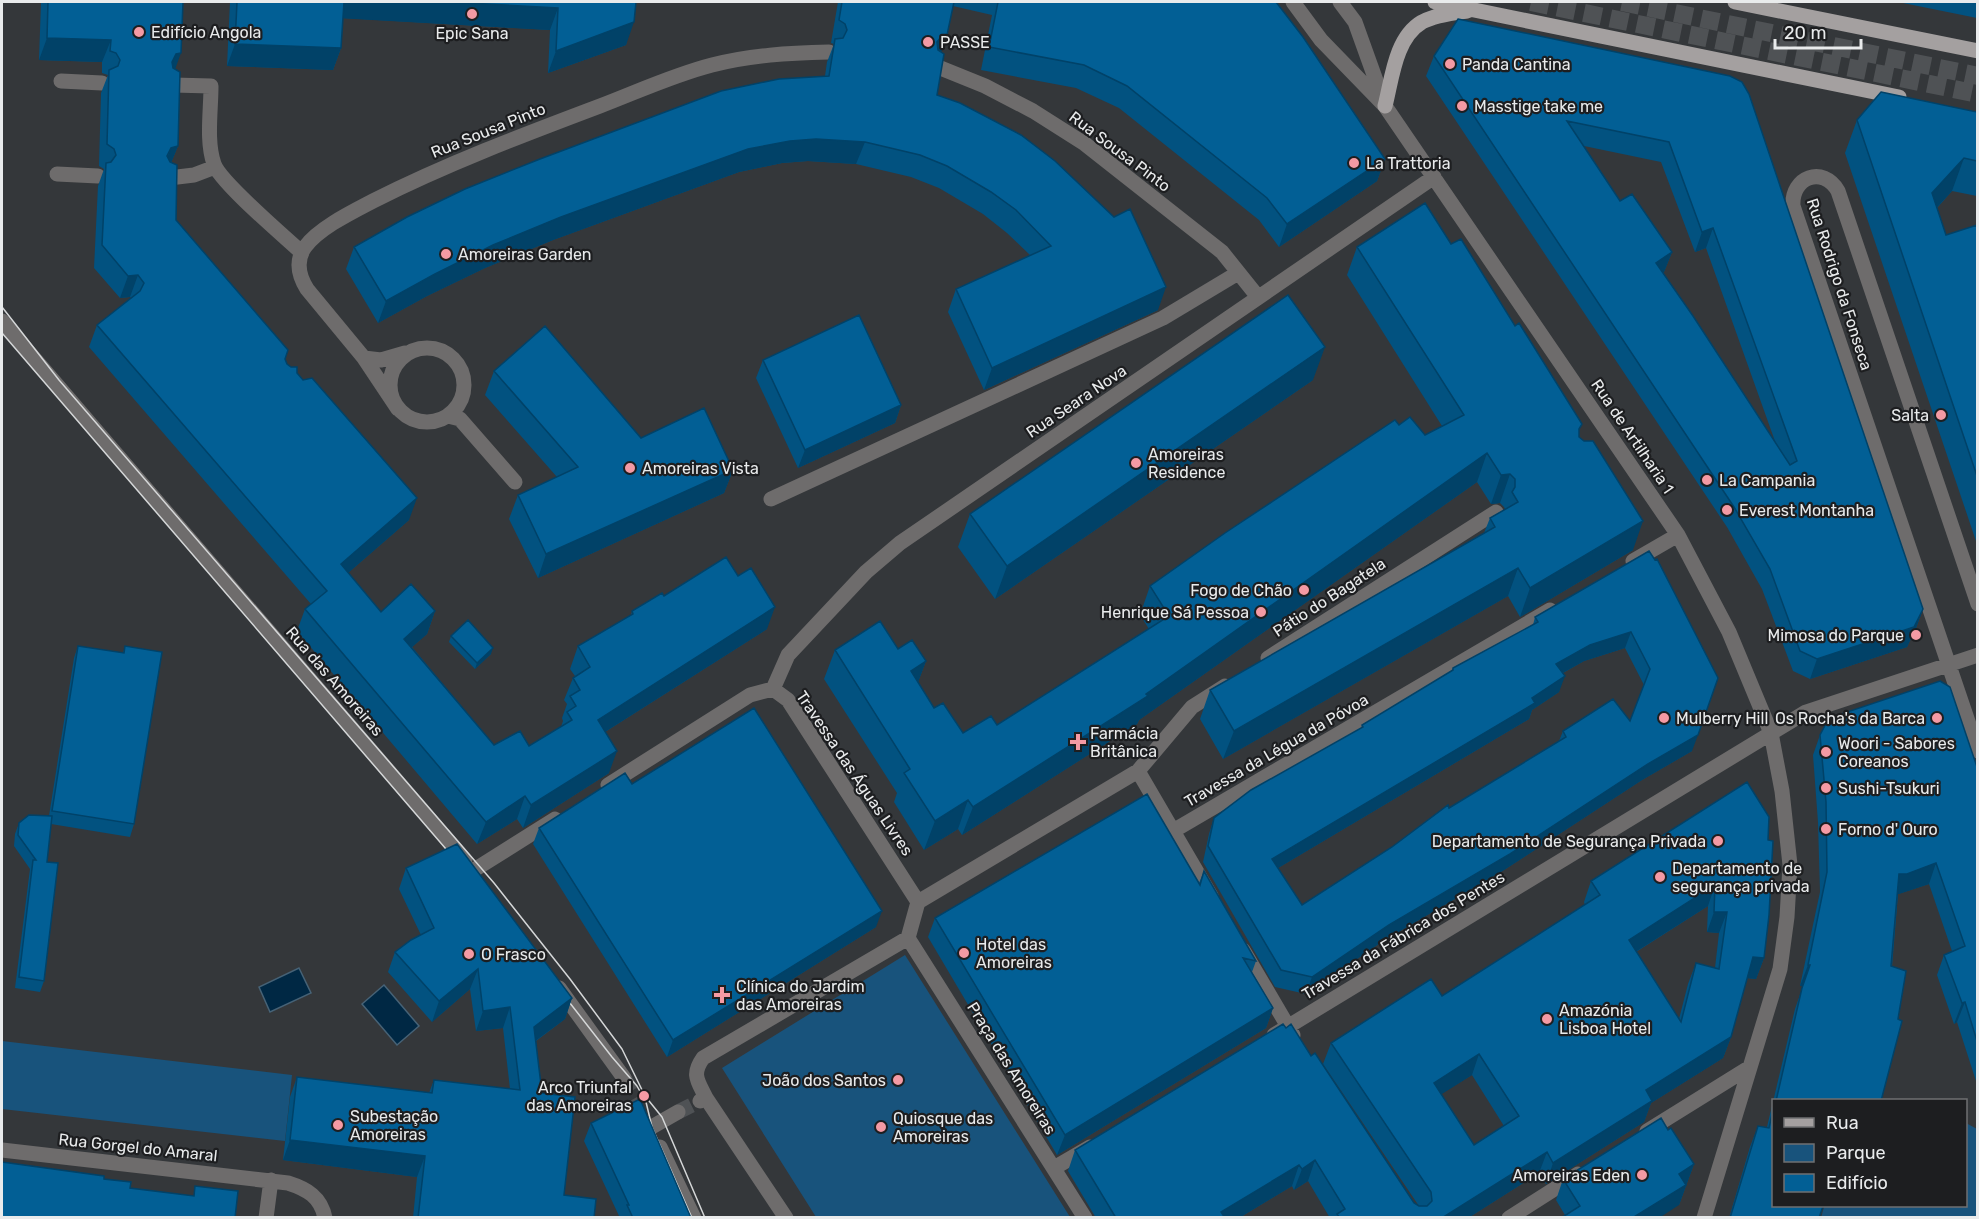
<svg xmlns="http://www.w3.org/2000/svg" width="1979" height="1219" font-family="Rubik,sans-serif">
<rect width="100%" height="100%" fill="#34373a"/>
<path fill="#18537c" d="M905,955L1070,1217H816L722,1068Z
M2,1041L292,1075L285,1141L2,1109Z
M1966,1123L1977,1129V1217L1821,1218L1824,1207L1822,1206H1966Z"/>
<path fill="#002844" stroke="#466276" stroke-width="1.5" d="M299,968L311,993L270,1012L259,987Z
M384,985L419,1026L397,1045L362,1004Z"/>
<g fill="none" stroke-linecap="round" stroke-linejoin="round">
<path stroke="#4f5255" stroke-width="15" stroke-dasharray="15 8" stroke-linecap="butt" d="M624,1078L637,1100
M678,1112L700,1101"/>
<path stroke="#4f5255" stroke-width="18" stroke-dasharray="18 9" stroke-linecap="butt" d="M1531,2L1978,94
M1622,2L1978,76"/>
<path stroke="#6e6c6c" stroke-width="15" d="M1293,2L1321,40L1385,106L1678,535L1729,632L1771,733L1782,791L1790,865L1787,917L1780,969L1704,1218
M1340,2L1355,22L1383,100
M938,67L985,86L1033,111L1085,144L1222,252L1258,297
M61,81L102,83
M173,85L211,86C211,111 206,141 214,164C220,182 285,237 301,252
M57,174L98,176
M169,178L194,175L215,167
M2,321L465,860
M390 385a37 37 0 1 1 74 0a37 37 0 1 1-74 0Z
M364,358L381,360L405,353
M398,409L364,358L307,289C299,276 295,261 305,247C319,228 352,212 373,201C446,164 523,135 600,106C637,92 673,75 712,65C751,55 789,53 829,52
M448,416L460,419L515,482
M771,499L1163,318L1238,273
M1633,561L1678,535
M1978,604L1838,191C1823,165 1791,177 1793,206L1978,751
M1268,658L1496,512
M773,689L788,655L866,572L900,543L1434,177
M1138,771L1192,707L1225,686
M608,785L750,695L773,689L788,700L918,902
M1173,831L1211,896
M474,870L555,819
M918,902L1138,771L1173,831L1550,610
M918,902L908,938L1085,1218
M1243,950L1293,1035
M559,988L624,1078
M1274,1035L1806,712L1978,655
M706,1098L786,1218
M700,1101L706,1098C698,1081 691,1075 703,1058L908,938
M650,1128L678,1112
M1647,1131L1750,1067
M660,1147L694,1218
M2,1150L288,1183C307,1189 321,1197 325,1218
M1054,1168L1090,1147
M266,1218L271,1180
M1509,1218L1578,1174"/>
<path stroke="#a4a0a0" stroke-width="15" d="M1435,2L1899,97
M1735,2L1978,51
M1385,106C1392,79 1395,38 1422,22C1435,15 1453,13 1467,11"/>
<path stroke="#d5d7d8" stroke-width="1.5" d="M2,307L59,380L494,883L570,979L622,1049L645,1096L662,1117L705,1218
M2,333L458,863
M559,989L612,1057L637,1086L646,1102L652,1127L692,1218"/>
</g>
<path fill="#025280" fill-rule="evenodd" d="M41,2H183L175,69L178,146L171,163L176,220L285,359L287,364L297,373L409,520L348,573L381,612L435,611L427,634L412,647L494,745L529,746L561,727L563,721L562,718L567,704L564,700L573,678L575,676L570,669L578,646L631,615L632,611L664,596L767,629L605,732L609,773L523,828L517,819L477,844L297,631L305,609L311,604L89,347L97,325L131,298L130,297L120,298L94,268L98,186L104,169L99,166L101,93L108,75L102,73V62L39,60Z
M230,2H636L626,45L548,73L550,30L343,18L341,48L333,70L227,66Z
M838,2H1276L1385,159L1377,181L1279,247L1259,220L1119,108L1076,88L981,70L992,15L953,6L947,35L941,52L937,95L1158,310L984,390L948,312L956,289L1030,255L1007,233L983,214L939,188L911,177L856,164L808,161L782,163L739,172L553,240L485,268L427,296L378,323L346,269L354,247L825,76L827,62L834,44L831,43Z
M1904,2H1977V18L1903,3Z
M1434,56L1730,76L1923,609L1916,628L1907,647L1810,679L1793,671L1762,589L1727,527L1426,76ZM1584,146L1661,162L1695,252L1706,248L1776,444L1663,273L1664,272L1672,252L1620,201Z
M1977,112V196L1952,191L1937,208L1946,235L1977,225V544L1845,153L1857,120Z
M1451,244L1579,434V437L1633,550L1520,617L1508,596L1223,759L1200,719L1210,690L1484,533L1490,518L1505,509L1504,507L1500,503L1491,504L1477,482L1139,720L1137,724L962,835L958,829L924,850L894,802L897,793L824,679L835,650L898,649L926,661L918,682L934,708L963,733L997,725L1149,629L1140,615L1150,586L1399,425L1425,435L1442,426L1347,275L1357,247Z
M763,360L901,405L895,423L798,468L756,378Z
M494,371L641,438L733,470L724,493L538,578L509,519L518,495L557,477L485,395Z
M1313,380L995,599L958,547L970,514Z
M1649,551L1692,751L1642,780L1504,870L1383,941L1306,994L1275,987L1203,862L1209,834L1214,818L1361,728L1362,725L1451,672L1453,668L1533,625L1535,617ZM1625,648L1644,685L1630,721L1563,731L1559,741L1449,808L1392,847L1302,905L1278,868L1529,719L1532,710L1559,692L1563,673L1584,661Z
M451,636L491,654L475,669L449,642Z
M78,646L123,653L125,646L134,824L130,837L51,824L47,862L44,981L40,992L15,988L30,869L14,846L15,834L19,823L49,816L74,658Z
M1820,735L1977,767V1084L1957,1022L1954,1024L1937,975L1944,955L1952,951L1929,884L1898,894L1881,1101H1773V1206L1819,1218H1729L1750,1147L1758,1126L1767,1127L1795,1009L1803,986H1800L1820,892L1818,822L1813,755Z
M1747,782L1764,958L1756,979L1747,978L1731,1037L1723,1058L1651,1103L1644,1122L1546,1184L1539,1173L1468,1218H1330L1308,1181L1294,1190L1292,1186L1239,1218H1096L1068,1171L1075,1150L1286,1028L1311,1056L1414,1203L1419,1206L1323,1064L1331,1043L1442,996L1585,905L1584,902L1591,881ZM1708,906L1707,932L1719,933L1715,968L1696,963L1688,984L1679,1019L1636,952ZM1472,1075L1504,1126L1474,1145L1441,1094Z
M632,784L876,927L667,1057L533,844L539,828Z
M406,868L572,998L565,1019L536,1041L542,1093L564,1195L594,1218H413L417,1177L283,1160L290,1097L297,1077L429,1093L434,1080L510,1089L503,1028L476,1031L470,989L432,1022L388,972L395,952L421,935L399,889Z
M1204,871L1256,961L1252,972L1273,1008L1266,1028L1057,1155L928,937L935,918L1199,883Z
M591,1123L691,1218H620L584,1141Z
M1668,1130L1694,1164L1679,1205L1565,1215L1556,1200L1563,1179Z"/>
<path fill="#014268" d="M343,2H450L558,8L550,30L337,18Z
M634,22L626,45L548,73L556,51Z
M947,35L939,58L937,42L941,37Z
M47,38L111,40L102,62L39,60Z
M235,44L341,48L333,70L227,66Z
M181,53L173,75L172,62L176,54Z
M816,139L865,142L856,164L808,161L782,163L739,172L553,240L485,268L427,296L378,323L386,301L435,274L493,245L561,217L748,149L790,141Z
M178,146L169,168L159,179L171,148Z
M1964,158L1952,191L1920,226L1932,193Z
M1385,159L1377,181L1279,247L1287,224Z
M1713,228L1706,248L1695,252L1702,232Z
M1672,252L1664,272L1649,283L1656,263Z
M138,275L130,297L120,298L128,276Z
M1166,287L1158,310L984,390L992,368Z
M1325,347L1313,380L995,599L1007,566Z
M901,405L895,423L798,468L805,450Z
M1487,453L1477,482L1139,720L1137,724L962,835L973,807L1146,694Z
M733,470L724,493L538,578L546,554Z
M1510,474L1500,503L1491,504L1501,475Z
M417,498L409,520L333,586L341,564Z
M1643,521L1633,550L1520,617L1530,588Z
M1518,568L1508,596L1223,759L1234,731Z
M775,607L767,629L589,742L598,720Z
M1923,609L1916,628L1907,647L1810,679L1817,659Z
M435,611L427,634L396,661L404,639Z
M1631,632L1625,648L1584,661L1550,680L1556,664L1590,645Z
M493,648L491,654L475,669L477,663Z
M926,661L915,690L911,671Z
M1565,676L1559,692L1532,710L1529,719L1266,875L1272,859L1532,698Z
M1698,735L1692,751L1642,780L1504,870L1383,941L1306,994L1312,977L1389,925L1648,764Z
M617,751L609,773L523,828L531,805Z
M525,796L517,819L477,844L486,822Z
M968,800L958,829L924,850L935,821Z
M1936,863L1929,884L1899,894H1892L1899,874Z
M1715,885L1708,906L1621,961L1629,940Z
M882,911L876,927L667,1057L673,1040Z
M1714,912H1727L1719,933L1707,932Z
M1753,957L1764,958L1756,979L1746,978Z
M1808,965H1810L1803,986H1800Z
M478,969L470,989L432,1022L439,1001Z
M572,998L565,1019L527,1047L534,1027Z
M1965,1002L1957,1022L1954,1024L1962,1003Z
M510,1007L503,1028L476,1031L483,1011Z
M1273,1008L1266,1028L1057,1155L1065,1135Z
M1731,1037L1723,1058L1651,1103L1644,1122L1546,1184L1553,1163L1646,1090Z
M1479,1054L1472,1075L1426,1104L1434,1083Z
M290,1140L425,1156L417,1177L283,1160Z
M1547,1152L1539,1173L1468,1218H1442Z
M1315,1160L1308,1181L1294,1190L1302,1169Z
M1694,1164L1679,1205L1659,1218H1634L1679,1174Z
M1299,1165L1292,1186L1239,1218H1219L1221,1212Z"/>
<path fill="#025f95" stroke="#014268" stroke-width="1.5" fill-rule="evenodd" d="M48,2H183L181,53L176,54L172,62L173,68L180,72L178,146L171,148L167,156L170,162L177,165L176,220L288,350L285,359L287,364L291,367H297V373L303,380L312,378L417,498L341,564L381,612L411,584L435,611L404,639L494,745L520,731L529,746L572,720L567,712L576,706L570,696L580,690L573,678L590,667L578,646L633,614L632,611L662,593L664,596L726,557L738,576L751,568L775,607L598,720L617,751L531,805L525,796L486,822L305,609L327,591L97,325L140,291L144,283L138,275L128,276L102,245L106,163L111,162L116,155L114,149L107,144L109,70L118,66L120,60L116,53L110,51L111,40L47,38Z
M237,2H344L341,48L235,44Z
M450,2H636L634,22L556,51L558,8Z
M842,2H954L947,35L941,37L937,42L938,50L944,54L937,95L960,103L1021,135L1055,161L1114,217L1130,209L1166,287L992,368L956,289L1051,246L1016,210L991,192L947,166L920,155L865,142L816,139L790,141L748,149L561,217L493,245L435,274L386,301L354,247L407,217L465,189L540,159L721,91L779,79L829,76L835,39L843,38L847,30L845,24L839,20Z
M998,2H1276L1303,37L1385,159L1287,224L1267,198L1127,86L1084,65L989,47Z
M1458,19L1730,76L1742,82L1749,94L1923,609L1914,627L1817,659L1800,651L1770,569L1734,507L1434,56ZM1567,121L1669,142L1702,232L1713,228L1797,461L1790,465L1693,316L1656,263L1672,252L1632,194L1620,201Z
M1881,92L1977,112V161L1964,158L1932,193L1946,235L1977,225V476L1857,120Z
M1425,203L1451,244L1461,239L1515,326L1519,323L1582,424L1579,429V437L1584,441H1593L1643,521L1530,588L1518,568L1234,731L1210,690L1495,527L1490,518L1518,502L1512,492L1515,487V479L1510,474L1501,475L1487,453L1146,694L1148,696L973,807L968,800L935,821L904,773L910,769L835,650L880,621L898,649L912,640L926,661L911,671L934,708L943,703L963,733L991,716L997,725L1169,616L1150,586L1225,533L1395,420L1399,425L1410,417L1425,435L1464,415L1357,247Z
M1288,295L1325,347L1007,566L970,514Z
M859,315L901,405L805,450L763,360Z
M545,326L641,438L704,408L733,470L546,554L518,495L578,467L494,371Z
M1649,551L1655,560L1657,559L1718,678L1698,735L1648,764L1510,854L1389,925L1312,977L1281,970L1208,846L1214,818L1251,790L1363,727L1362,725L1453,670V668L1538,622L1535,617ZM1631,632L1650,669L1630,721L1613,699L1563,731L1566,737L1449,808L1448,805L1392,847L1302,905L1272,859L1535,703L1532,698L1565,676L1556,664L1590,645Z
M468,620L493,648L477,663L451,636Z
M78,646L124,653L125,646L162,652L134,824L52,811Z
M1940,681L1950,687L1977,767V1041L1965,1002L1962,1003L1944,955L1965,946L1936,863L1907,874H1899L1891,966L1906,971L1898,1019L1902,1021L1881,1101H1776L1802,988L1810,965H1808L1827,872L1826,802L1820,735L1829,718Z
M754,708L882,911L673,1040L539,828L625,773L632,784Z
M1747,782L1769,817L1768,840L1773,841L1769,915L1764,958L1753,957L1731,1037L1646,1090L1652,1101L1553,1163L1547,1152L1442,1218H1340L1337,1214L1345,1209L1315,1160L1302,1169L1299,1165L1221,1212L1225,1218H1116L1075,1150L1283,1024L1286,1028L1291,1024L1311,1056L1315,1053L1414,1203L1419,1206H1427L1432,1201L1431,1192L1331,1043L1431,979L1442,996L1600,895L1591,881ZM1715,885L1714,912H1727L1719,969L1696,963L1681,1022L1629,940ZM1479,1054L1519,1116L1474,1145L1434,1083Z
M1147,794L1200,885L1204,871L1256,961L1243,958L1273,1008L1065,1135L935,918Z
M29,815L52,816L47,862L58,863L44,981L19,977L33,860H36L18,835L19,823Z
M457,844L572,998L534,1027L542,1093L575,1097L564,1195L596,1199L594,1218H418L425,1156L290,1140L297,1077L432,1093L434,1080L520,1090L510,1007L483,1011L478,969L439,1001L395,952L411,940L434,928L406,868Z
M640,1099L691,1218H633L627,1205H629L591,1123Z
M1773,1110V1206H1823L1819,1218H1730L1758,1126L1769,1128Z
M1661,1118L1668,1130L1671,1128L1694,1164L1679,1174L1686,1185L1634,1217L1635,1218H1561L1580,1206L1563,1179Z
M2,1162L104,1176V1179L131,1182L130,1188L194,1196L195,1186L238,1191L235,1218H2Z"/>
<g fill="#f49aa4" stroke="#1d1e20" stroke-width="2">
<circle cx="472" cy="14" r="6"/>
<circle cx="139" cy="32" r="6"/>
<circle cx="928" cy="42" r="6"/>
<circle cx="1450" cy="64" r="6"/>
<circle cx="1462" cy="106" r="6"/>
<circle cx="1354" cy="163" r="6"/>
<circle cx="446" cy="254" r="6"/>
<circle cx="1941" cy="415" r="6"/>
<circle cx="1136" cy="463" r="6"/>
<circle cx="630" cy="468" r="6"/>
<circle cx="1707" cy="480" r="6"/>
<circle cx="1727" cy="510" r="6"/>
<circle cx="1304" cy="590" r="6"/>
<circle cx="1261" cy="612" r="6"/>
<circle cx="1916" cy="635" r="6"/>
<circle cx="1664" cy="718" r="6"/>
<circle cx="1937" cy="718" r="6"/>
<path d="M1075 733h6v6h6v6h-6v6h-6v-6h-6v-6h6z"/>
<circle cx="1826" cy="752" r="6"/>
<circle cx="1826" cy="788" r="6"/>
<circle cx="1826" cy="829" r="6"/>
<circle cx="1718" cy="841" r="6"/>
<circle cx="1660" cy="877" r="6"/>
<circle cx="964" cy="953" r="6"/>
<circle cx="469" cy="954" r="6"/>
<path d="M719 986h6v6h6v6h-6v6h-6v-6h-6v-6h6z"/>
<circle cx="1547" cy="1019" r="6"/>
<circle cx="898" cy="1080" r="6"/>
<circle cx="644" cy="1096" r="6"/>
<circle cx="338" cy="1125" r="6"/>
<circle cx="881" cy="1127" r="6"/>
<circle cx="1642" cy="1175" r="6"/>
</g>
<g text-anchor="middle" stroke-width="4.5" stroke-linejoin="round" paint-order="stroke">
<g font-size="16" fill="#e9ebec" stroke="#1d1e20" text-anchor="start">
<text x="151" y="38">Edifício Angola</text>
<text x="472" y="39" text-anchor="middle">Epic Sana</text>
<text x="940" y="48">PASSE</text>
<text x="1462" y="70">Panda Cantina</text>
<text x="1474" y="112">Masstige take me</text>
<text x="1366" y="169">La Trattoria</text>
<text x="458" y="260">Amoreiras Garden</text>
<text x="1929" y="421" text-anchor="end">Salta</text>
<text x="1148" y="460">Amoreiras<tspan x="1148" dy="18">Residence</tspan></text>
<text x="642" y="474">Amoreiras Vista</text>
<text x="1719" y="486">La Campania</text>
<text x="1739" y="516">Everest Montanha</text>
<text x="1292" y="596" text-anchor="end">Fogo de Chão</text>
<text x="1249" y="618" text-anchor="end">Henrique Sá Pessoa</text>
<text x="1904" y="641" text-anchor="end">Mimosa do Parque</text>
<text x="1676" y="724">Mulberry Hill</text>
<text x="1925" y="724" text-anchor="end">Os Rocha's da Barca</text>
<text x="1090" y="739">Farmácia<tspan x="1090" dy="18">Britânica</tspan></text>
<text x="1838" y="749">Woori - Sabores<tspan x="1838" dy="18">Coreanos</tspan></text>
<text x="1838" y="794">Sushi-Tsukuri</text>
<text x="1838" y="835">Forno d' Ouro</text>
<text x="1706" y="847" text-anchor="end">Departamento de Segurança Privada</text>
<text x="1672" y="874">Departamento de<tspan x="1672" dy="18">segurança privada</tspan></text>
<text x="976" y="950">Hotel das<tspan x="976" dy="18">Amoreiras</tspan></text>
<text x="481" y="960">O Frasco</text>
<text x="736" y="992">Clínica do Jardim<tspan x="736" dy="18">das Amoreiras</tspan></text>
<text x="1559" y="1016">Amazónia<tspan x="1559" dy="18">Lisboa Hotel</tspan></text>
<text x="886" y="1086" text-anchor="end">João dos Santos</text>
<text x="632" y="1093" text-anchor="end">Arco Triunfal<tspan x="632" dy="18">das Amoreiras</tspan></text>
<text x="350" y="1122">Subestação<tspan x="350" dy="18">Amoreiras</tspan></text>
<text x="893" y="1124">Quiosque das<tspan x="893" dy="18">Amoreiras</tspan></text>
<text x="1630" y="1181" text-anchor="end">Amoreiras Eden</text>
</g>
<g font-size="16" fill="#e9ebec" stroke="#1d1e20">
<text transform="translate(488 130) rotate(-22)" y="6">Rua Sousa Pinto</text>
<text transform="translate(1120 151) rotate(37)" y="6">Rua Sousa Pinto</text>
<text transform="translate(1840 284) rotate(72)" y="6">Rua Rodrigo da Fonseca</text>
<text transform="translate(1076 401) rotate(-34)" y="6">Rua Seara Nova</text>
<text transform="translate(1633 436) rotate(56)" y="6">Rua de Artilharia 1</text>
<text transform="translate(1329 597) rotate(-33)" y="6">Pátio do Bagatela</text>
<text transform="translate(335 681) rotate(49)" y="6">Rua das Amoreiras</text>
<text transform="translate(1276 750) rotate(-30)" y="6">Travessa da Légua da Póvoa</text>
<text transform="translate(855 773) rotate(56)" y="6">Travessa das Águas Livres</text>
<text transform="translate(1403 935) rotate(-31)" y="6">Travessa da Fábrica dos Pentes</text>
<text transform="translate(1012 1068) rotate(58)" y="6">Praça das Amoreiras</text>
<text transform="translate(138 1147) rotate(6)" y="6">Rua Gorgel do Amaral</text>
</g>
</g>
<rect width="1979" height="1219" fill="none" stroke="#e9ebec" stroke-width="6"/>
<rect x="1772" y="1099" width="195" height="108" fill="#1d1e20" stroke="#6f7072" stroke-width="1.5"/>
<rect x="1784" y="1118" width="30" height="9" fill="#a4a0a0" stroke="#6f7072" stroke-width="1.5"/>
<text x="1826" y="1129" font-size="18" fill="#e9ebec">Rua</text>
<rect x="1784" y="1144" width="30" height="18" fill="#18537c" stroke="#6f7072" stroke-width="1.5"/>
<text x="1826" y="1159" font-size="18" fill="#e9ebec">Parque</text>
<rect x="1784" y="1174" width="30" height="18" fill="#025f95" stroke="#6f7072" stroke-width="1.5"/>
<text x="1826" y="1189" font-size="18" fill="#e9ebec">Edifício</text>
<path d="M1775 39v9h86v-9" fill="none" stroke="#e9ebec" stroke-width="3"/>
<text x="1784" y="39" font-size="18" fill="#e9ebec" stroke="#1d1e20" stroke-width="4.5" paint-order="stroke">20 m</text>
</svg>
